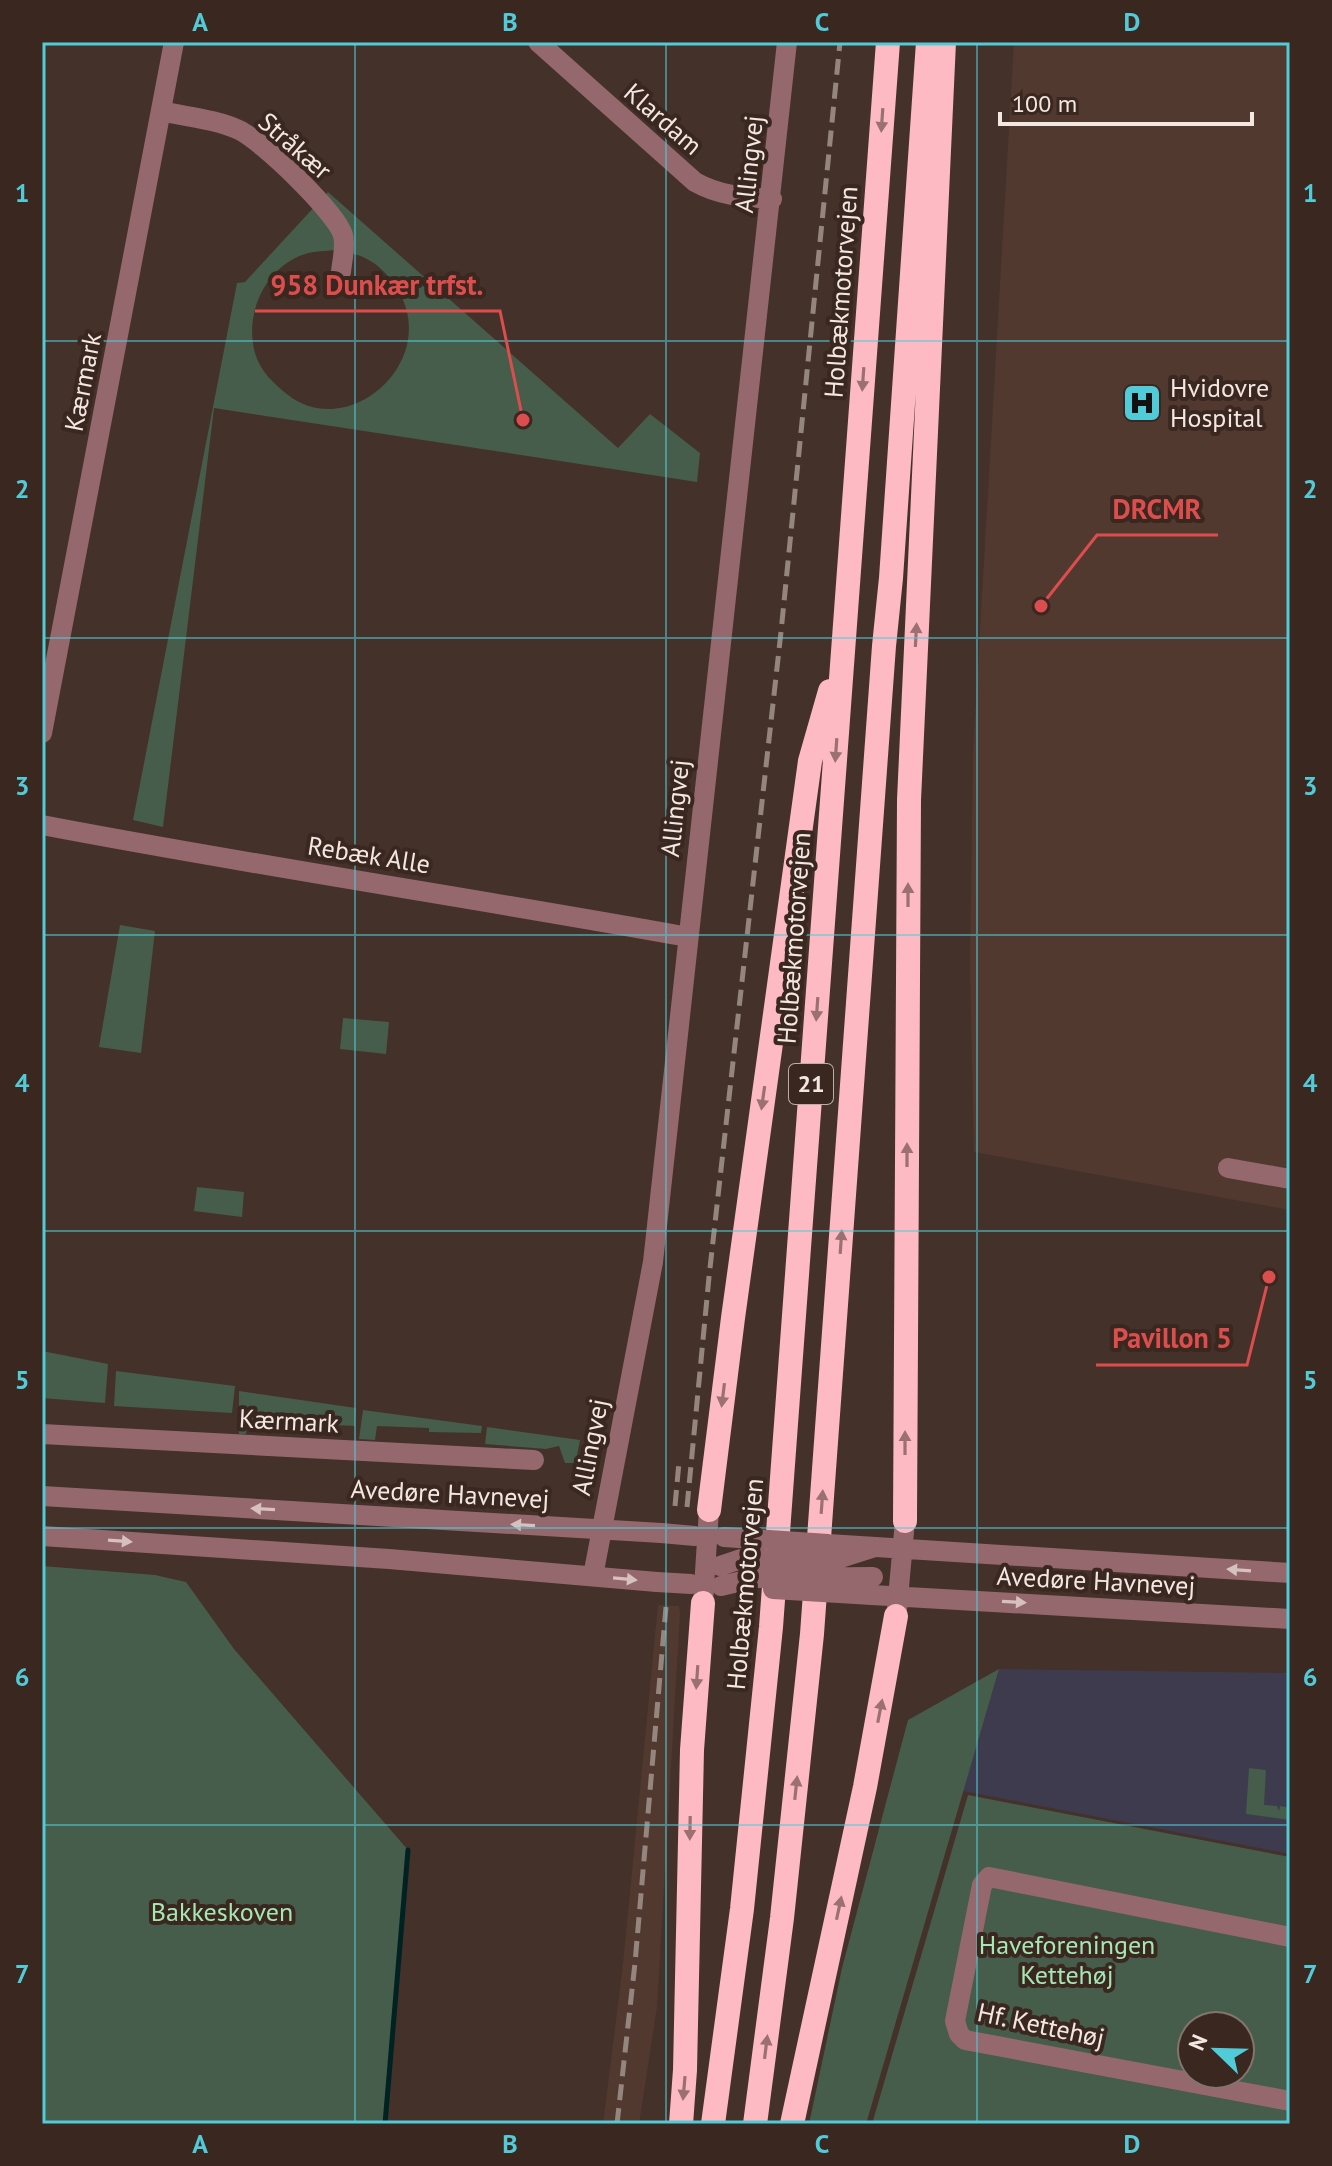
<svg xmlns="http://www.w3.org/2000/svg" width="1332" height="2166" font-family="'PT Sans',sans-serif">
<rect width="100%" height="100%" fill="#44312a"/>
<path fill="#3d3b4d" d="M999,1669L1290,1673V1854L963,1791Z"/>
<path fill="#51392f" d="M1014,42H1290V1210L974,1152L970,967L973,753Z
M658,1605L679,1606L680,1613L657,2007L639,2124H603L623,1964Z"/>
<path fill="#455d4a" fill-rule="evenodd" d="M328,192L618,448L650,414L700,453L697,482L214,408L163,827L133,820L237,283L245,282ZM336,250C345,252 357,254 365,258C380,265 391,278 399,292C439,362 349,442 288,395C274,384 260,371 255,353C244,314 265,267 305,254C314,251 326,251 336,250Z
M120,925L155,931L141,1053L99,1047Z
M343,1018L389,1022L386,1054L340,1049Z
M197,1187L244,1192L242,1217L194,1211Z
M42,1351L108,1364L105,1403L42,1398Z
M116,1371L235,1386L232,1413L114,1406Z
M239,1391L356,1408L355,1426L247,1421L246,1434H239Z
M363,1410L482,1426L481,1433L429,1432V1428L377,1426L375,1440L359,1439Z
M487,1427L580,1440L577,1456L573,1463H565L559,1446L546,1449L485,1444Z
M42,1566L155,1575L186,1582L234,1649L408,1850L385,2124H42Z
M999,1669L866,2124H809L842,1968L908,1720Z
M1249,1768L1266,1770L1264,1805L1277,1806L1279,1811L1280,1806L1286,1807L1288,1811L1290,1807V1820L1246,1814Z
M968,1795L1290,1857V2124H872ZM1192,2026H1240V2074H1192Z"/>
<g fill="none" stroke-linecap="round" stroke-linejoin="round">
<path stroke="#002223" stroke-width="5" d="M385,2124L408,1850"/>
<path stroke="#95686e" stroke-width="20" d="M538,42L695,182C720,196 744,197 772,199
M161,111C187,117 215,119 239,130C261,140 336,212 343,235C346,246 342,261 341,272
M42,733L174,42
M42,825C256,866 473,898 688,937
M1228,1168L1290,1179
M42,1434L534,1460
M42,1496L661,1533
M42,1536L389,1559L657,1582
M828,1544L1290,1573
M593,1576L653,1262L787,42
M872,1595L1290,1619
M703,1603L709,1510
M897,1609L905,1521
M1290,1937L989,1877L982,1885L955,2021L959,2034L965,2040L1290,2101"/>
<path stroke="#fdbac3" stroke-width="24" d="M709,1510L733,1318L810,761L830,691
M905,1521L909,800L944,42
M681,2124L685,2070L692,1750L703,1603
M713,2124L742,1909L771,1627L888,42
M755,2124L782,1918L812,1634L884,646L891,578L928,42
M792,2124L865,1787L896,1616"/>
<path stroke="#95857f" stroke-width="5" stroke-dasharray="16 8" stroke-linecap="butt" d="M675,1506L679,1462
M687,1507L709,1277L781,632L840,42
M617,2124L635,1963L666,1607"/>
<path stroke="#95686e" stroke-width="20" d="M661,1533L695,1536
M724,1537L828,1544
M720,1566L741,1559L828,1562L875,1547
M657,1582L691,1584
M721,1586L755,1578L873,1577
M773,1589L872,1595"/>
</g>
<defs><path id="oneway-solid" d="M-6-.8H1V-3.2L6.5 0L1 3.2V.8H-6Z" transform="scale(2)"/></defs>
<g fill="#9b7072">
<use href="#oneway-solid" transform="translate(882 120) rotate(94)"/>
<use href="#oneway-solid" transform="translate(863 379) rotate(94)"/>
<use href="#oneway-solid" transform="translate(916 635) rotate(-87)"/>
<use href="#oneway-solid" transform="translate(836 750) rotate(94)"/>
<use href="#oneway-solid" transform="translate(908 895) rotate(-90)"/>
<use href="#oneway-solid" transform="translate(817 1009) rotate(94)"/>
<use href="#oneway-solid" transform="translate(763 1098) rotate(98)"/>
<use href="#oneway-solid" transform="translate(907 1155) rotate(-90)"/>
<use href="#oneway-solid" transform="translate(841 1242) rotate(-86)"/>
<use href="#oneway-solid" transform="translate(723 1395) rotate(97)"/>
<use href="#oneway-solid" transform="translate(905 1443) rotate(-90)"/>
<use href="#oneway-solid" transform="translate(822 1502) rotate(-86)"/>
<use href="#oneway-solid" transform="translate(697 1677) rotate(94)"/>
<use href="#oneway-solid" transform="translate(880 1711) rotate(-79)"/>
<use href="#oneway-solid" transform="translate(796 1788) rotate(-84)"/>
<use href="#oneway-solid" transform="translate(690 1828) rotate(91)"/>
<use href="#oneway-solid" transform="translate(839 1908) rotate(-78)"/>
<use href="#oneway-solid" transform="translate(766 2047) rotate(-83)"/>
<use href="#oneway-solid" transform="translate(684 2088) rotate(95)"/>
</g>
<g fill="#d7c1bf">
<use href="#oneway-solid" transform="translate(263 1509) rotate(-177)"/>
<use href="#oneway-solid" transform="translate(523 1525) rotate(-177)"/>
<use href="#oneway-solid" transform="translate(120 1541) rotate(4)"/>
<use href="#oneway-solid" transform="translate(1239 1570) rotate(-176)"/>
<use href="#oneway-solid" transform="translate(625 1579) rotate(5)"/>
<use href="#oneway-solid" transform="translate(1014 1602) rotate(3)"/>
</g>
<path fill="none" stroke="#52cbd8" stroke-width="2" stroke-opacity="0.55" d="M355,42V2124M666,42V2124M977,42V2124M42,341H1290M42,638H1290M42,935H1290M42,1231H1290M42,1528H1290M42,1825H1290"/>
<defs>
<symbol id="hospital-square" viewBox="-11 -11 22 22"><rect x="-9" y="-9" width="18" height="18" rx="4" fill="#52cbd8" stroke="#392720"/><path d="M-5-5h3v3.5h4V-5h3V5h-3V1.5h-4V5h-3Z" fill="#111"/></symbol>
</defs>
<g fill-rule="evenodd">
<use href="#hospital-square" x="1120" y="381" width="44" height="44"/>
</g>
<g text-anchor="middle" stroke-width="8" stroke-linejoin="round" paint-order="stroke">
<rect fill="#392720" stroke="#bbada8" stroke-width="2" x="789" y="1064" width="44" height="40" rx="6"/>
<g font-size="24" font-weight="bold" fill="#f3e7e2">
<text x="811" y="1092">21</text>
</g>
<g font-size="26" fill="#f3e7e2" stroke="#392720">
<text transform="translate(663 119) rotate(41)" y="9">Klardam</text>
<text transform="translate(295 146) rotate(41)" y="9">Stråkær</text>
<text transform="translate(749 164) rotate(-84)" y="9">Allingvej</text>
<text transform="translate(841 292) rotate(-86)" y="9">Holbækmotorvejen</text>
<text transform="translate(83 382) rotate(-79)" y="9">Kærmark</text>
<text transform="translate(675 808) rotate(-84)" y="9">Allingvej</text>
<text transform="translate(369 855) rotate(9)" y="9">Rebæk Alle</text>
<text transform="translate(794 938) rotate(-86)" y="9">Holbækmotorvejen</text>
<text transform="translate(289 1421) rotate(3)" y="9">Kærmark</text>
<text transform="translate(590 1447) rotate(-79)" y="9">Allingvej</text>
<text transform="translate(450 1494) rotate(3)" y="9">Avedøre Havnevej</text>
<text transform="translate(1096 1581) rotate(3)" y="9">Avedøre Havnevej</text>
<text transform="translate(745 1584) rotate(-85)" y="9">Holbækmotorvejen</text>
<text transform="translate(1041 2025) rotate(12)" y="9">Hf. Kettehøj</text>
</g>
<g font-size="26" fill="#f3e7e2" stroke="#392720" text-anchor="start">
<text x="1170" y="397">Hvidovre<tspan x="1170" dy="30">Hospital</tspan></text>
</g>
<g font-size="26" fill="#a4e7b3" stroke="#392720">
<text x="222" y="1921">Bakkeskoven</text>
<text x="1067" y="1954">Haveforeningen<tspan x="1067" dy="30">Kettehøj</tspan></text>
</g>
</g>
<path fill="none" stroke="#dc4e4d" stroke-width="3" d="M523 420L500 311H255M1041 606L1097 535H1218M1269 1277L1247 1365H1096"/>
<g fill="#dc4e4d" stroke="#392720" stroke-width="3">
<circle cx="523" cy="420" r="8"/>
<circle cx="1041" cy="606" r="8"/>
<circle cx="1269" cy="1277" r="8"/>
</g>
<g font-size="28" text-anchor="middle" font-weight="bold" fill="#dc4e4d" stroke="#392720" stroke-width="8" stroke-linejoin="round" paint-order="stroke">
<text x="377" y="295">958 Dunkær trfst.</text>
<text x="1157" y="519">DRCMR</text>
<text x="1172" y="1348">Pavillon 5</text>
</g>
<rect width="1332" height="2166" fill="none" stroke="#392720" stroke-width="88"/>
<g transform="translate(1216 2050) rotate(293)"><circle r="38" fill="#392720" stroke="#83746e" stroke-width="2"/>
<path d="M0-6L14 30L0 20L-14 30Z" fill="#52cbd8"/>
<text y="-12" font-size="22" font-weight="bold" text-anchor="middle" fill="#f3e7e2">N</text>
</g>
<path d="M1000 112v12h252v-12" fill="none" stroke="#f3e7e2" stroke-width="4"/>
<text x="1012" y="112" font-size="24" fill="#f3e7e2" stroke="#392720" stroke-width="6" paint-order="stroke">100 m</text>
<rect x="44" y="44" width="1244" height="2078" fill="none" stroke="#52cbd8" stroke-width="3"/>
<g font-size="26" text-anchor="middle" font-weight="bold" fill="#52cbd8">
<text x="200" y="31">A</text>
<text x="510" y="31">B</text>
<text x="822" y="31">C</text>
<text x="1132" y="31">D</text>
<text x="22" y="202">1</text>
<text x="1310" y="202">1</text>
<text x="22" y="498">2</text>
<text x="1310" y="498">2</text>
<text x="22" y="795">3</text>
<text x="1310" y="795">3</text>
<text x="22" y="1092">4</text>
<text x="1310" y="1092">4</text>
<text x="22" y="1389">5</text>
<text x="1310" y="1389">5</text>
<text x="22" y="1686">6</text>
<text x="1310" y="1686">6</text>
<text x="22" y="1983">7</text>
<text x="1310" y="1983">7</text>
<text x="200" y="2153">A</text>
<text x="510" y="2153">B</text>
<text x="822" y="2153">C</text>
<text x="1132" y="2153">D</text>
</g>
</svg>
